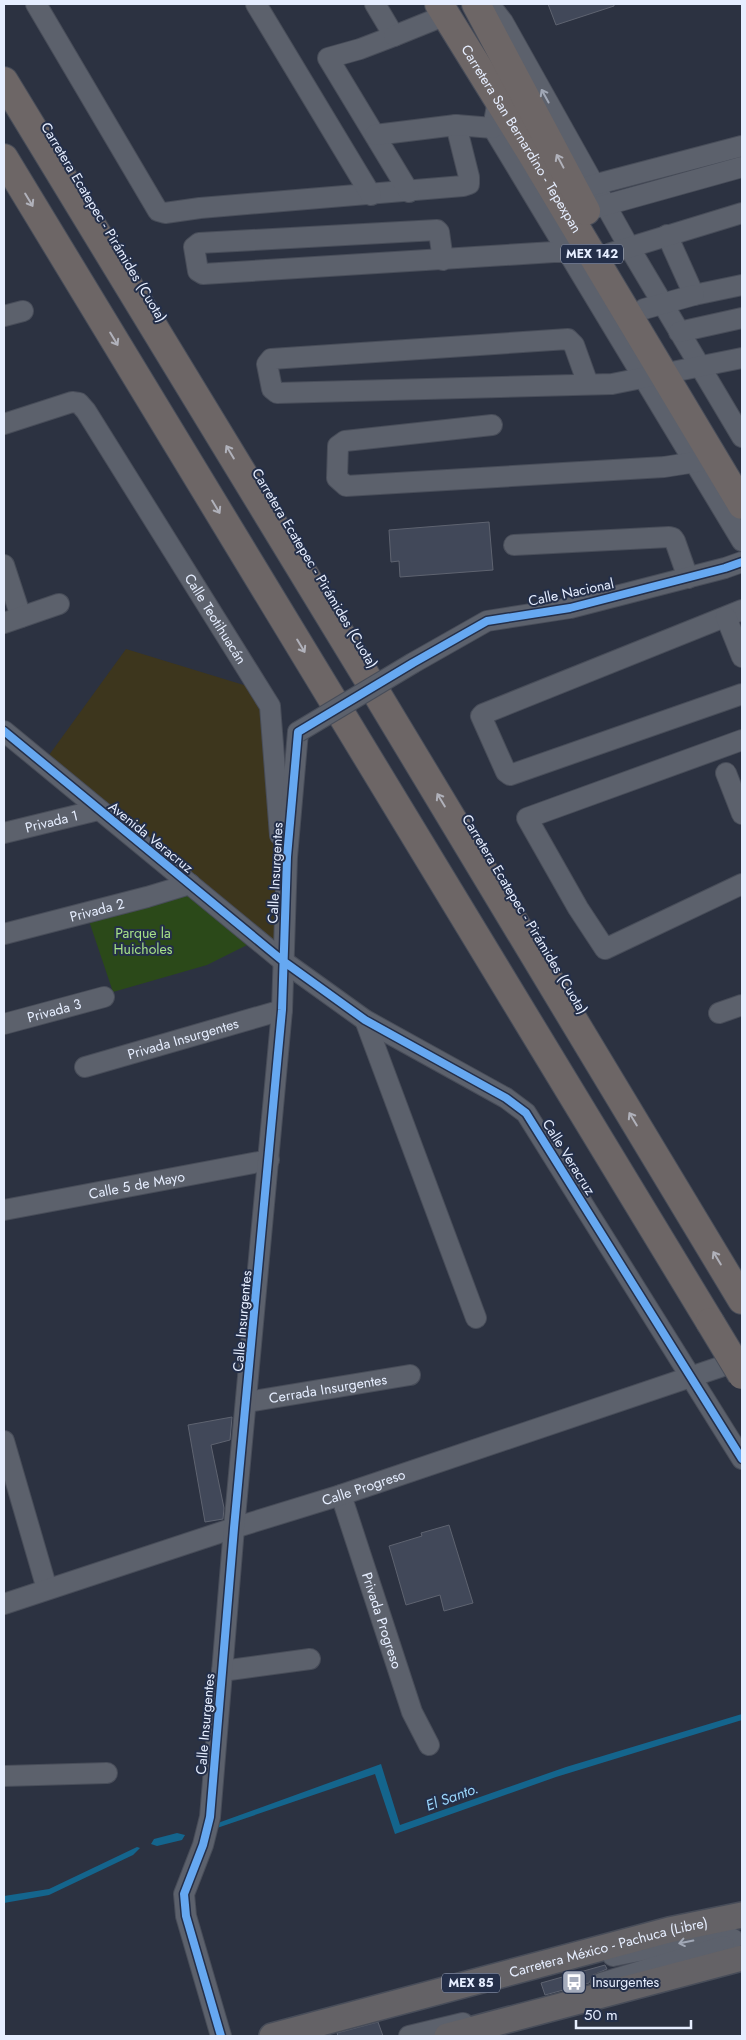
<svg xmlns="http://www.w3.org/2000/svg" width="746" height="2040" font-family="Jost,sans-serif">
<rect width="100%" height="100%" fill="#2c3241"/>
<path fill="#2b4919" d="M191,887L255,941L207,965L113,992L86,912Z"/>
<path fill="#3d361d" d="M126,649L260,690L268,703L283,899L278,956L44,762Z"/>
<path fill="#14658d" d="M742,1714V1720L556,1777L395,1834L375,1774L217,1828L215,1824L381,1764L400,1825L566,1767Z
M177,1833L185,1835L182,1840L157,1846L151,1844L154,1839Z
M137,1847L140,1848L133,1855L49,1895L4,1903V1896L49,1889Z"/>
<path fill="#414859" stroke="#5e6370" d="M548,4H614V6L556,25Z
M489,522L493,570L400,577L399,561L391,562L389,530Z
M232,1417L230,1440L211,1445L224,1508L223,1519L205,1522L188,1425Z
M449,1525L473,1603L444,1611L440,1595L406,1605L389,1546L422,1536L421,1533Z
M605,1965L607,1969L593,1975L589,1983L545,1995L541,1983Z
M378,2022L383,2036H338L337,2033Z"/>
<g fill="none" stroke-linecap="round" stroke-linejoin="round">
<defs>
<g id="minor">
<path d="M36,4L158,211L165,213L200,208L463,186L469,184V177L456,125"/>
<path d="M256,4L371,195"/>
<path d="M375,4L394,36L360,49L328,58L409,192"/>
<path d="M489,4L503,22L629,247L742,437"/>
<path d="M394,36L446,15"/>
<path d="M498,100L493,128L742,541"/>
<path d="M375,135L456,125L493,128"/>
<path d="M582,188L742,146"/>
<path d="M595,208L742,167"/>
<path d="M667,235L694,295L742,285"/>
<path d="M611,253L742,213"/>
<path d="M443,260L439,232L437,230L199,243L194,247L198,271L203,274L554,252H568"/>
<path d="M644,309L694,295"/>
<path d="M4,316L23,311"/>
<path d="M679,332L742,318"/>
<path d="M588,384L574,345L568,339L271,359L267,364L272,389L277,393L612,384L742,358"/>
<path id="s1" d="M4,424L72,402L79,403L86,411L270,706L280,835"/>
<path d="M492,425L345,441L338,446L337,478L346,486L664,467L715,459"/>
<path d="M514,545L669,537L673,538L675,541L688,578"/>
<path d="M4,565L21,617"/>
<path d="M742,610L483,714L481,716L506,772L510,775L742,694"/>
<path d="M726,617L742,657"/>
<path d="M4,623L59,604"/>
<path d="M413,663L487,621L570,608L725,568L742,562"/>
<path d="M4,731L283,961L365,1020L506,1098L526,1113L742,1459"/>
<path d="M742,740L527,818L578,908L605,949L742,884"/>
<path d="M726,773L742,814"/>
<path id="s2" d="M4,833L98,810"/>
<path id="s3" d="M4,934L147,897L190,884"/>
<path d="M719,1013L742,1005"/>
<path d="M365,1020L476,1318"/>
<path id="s4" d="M4,1024L104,997"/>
<path id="s5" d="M85,1067L282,1010"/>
<path id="s6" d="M4,1210L269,1160"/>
<path id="s7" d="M247,1402L410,1375"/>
<path d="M4,1441L47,1589"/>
<path id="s8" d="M341,1495L412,1712L429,1745"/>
<path id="s9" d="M4,1604L234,1528L341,1495L720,1367"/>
<path d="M222,1671L310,1659"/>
<path d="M4,1776L107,1773"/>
<path d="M613,1956L722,1935L733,1939"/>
<path d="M601,1983L724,1946"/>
<path d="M221,2036L186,1916L184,1894L203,1845L210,1817L234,1528L282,1010L287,857L298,732"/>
<path d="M409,2036L463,2023"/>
</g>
<g id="major">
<path id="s10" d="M272,2036L669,1930L742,1915"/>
<path d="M447,2036L742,1958"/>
</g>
<g id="highway">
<path id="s11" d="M439,4L530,151L742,505"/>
<path d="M476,4L586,211"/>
<path d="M4,81L374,689L742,1300"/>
<path d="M4,158L710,1322"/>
</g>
</defs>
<use href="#minor" stroke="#484d59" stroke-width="22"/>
<use href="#major" stroke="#484d59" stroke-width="28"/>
<use href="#highway" stroke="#484d59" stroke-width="30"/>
<use href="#minor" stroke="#5c616c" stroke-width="20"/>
<use href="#major" stroke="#646266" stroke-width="25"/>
<use href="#highway" stroke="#6d6666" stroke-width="28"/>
<defs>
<path id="minor-bridge" d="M298,732L413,663"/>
<path id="highway-bridge" d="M710,1322L742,1375"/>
</defs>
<use href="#minor-bridge" stroke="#484d59" stroke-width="22" stroke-linecap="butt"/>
<use href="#highway-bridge" stroke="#484d59" stroke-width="30" stroke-linecap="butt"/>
<use href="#minor-bridge" stroke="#5c616c" stroke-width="20"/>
<use href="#highway-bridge" stroke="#6d6666" stroke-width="28"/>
<defs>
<path id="cycleway" d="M4,731L283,961L365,1020L506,1098L526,1113L742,1459
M221,2036L186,1916L184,1894L203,1845L210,1817L234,1528L282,1010L287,857L298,732L413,663L487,621L570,608L725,568L742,562"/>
</defs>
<use href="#cycleway" stroke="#242f49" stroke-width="11"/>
<use href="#cycleway" stroke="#66a8f1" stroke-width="8"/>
</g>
<defs><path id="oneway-shaft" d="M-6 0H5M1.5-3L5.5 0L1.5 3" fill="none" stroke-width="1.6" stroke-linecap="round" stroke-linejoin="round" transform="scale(1.25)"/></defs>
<g stroke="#a1a8b6">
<use href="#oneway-shaft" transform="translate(545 96) rotate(-119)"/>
<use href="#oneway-shaft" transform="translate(686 1942) rotate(169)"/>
</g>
<g stroke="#b0b1ba">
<use href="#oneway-shaft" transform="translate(560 161) rotate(-118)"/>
<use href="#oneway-shaft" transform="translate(29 200) rotate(59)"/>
<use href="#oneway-shaft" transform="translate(114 339) rotate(59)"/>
<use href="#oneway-shaft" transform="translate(230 452) rotate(-121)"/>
<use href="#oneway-shaft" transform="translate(216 507) rotate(59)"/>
<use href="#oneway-shaft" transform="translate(301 646) rotate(59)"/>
<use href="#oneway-shaft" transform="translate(441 800) rotate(-121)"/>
<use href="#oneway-shaft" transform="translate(633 1119) rotate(-121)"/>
<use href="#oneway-shaft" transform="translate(717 1258) rotate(-121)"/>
</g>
<defs>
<symbol id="bus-square" viewBox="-11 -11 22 22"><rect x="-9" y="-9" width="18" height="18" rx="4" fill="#a5acbc" stroke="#242f49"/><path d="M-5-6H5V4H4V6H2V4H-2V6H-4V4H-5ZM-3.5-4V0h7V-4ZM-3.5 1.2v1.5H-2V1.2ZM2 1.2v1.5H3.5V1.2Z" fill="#fff"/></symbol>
</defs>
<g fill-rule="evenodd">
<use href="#bus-square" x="560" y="1968" width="28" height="28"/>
</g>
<g text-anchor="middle" stroke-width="4" stroke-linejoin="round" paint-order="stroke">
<g fill="#242f49" stroke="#acb5c8" stroke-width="1">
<rect x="561" y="244.5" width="62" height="19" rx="4"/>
<rect x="442" y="1973.5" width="58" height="19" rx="4"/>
</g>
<g font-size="12" font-weight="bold" fill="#e6eeff">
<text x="592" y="258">MEX 142</text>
<text x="471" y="1987">MEX 85</text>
</g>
<g font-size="14" fill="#e6eeff" stroke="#242f49">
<text dy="5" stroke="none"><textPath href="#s11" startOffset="158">Carretera San Bernardino - Tepexpan</textPath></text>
<text transform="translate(104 222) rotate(59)" y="5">Carretera Ecatepec - Pirámides (Cuota)</text>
<text transform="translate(315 568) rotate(59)" y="5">Carretera Ecatepec - Pirámides (Cuota)</text>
<text transform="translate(571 592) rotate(-12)" y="5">Calle Nacional</text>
<text dy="5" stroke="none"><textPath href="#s1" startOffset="334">Calle Teotihuacán</textPath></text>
<text dy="5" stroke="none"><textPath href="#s2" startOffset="49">Privada 1</textPath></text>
<text transform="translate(151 837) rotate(39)" y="5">Avenida Veracruz</text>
<text transform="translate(275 873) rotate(-87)" y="5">Calle Insurgentes</text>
<text dy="5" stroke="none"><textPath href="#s3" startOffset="96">Privada 2</textPath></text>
<text transform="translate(525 914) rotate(59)" y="5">Carretera Ecatepec - Pirámides (Cuota)</text>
<text dy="5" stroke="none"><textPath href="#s4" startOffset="52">Privada 3</textPath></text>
<text dy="5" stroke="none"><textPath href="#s5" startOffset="102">Privada Insurgentes</textPath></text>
<text transform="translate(569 1157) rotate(58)" y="5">Calle Veracruz</text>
<text dy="5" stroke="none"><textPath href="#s6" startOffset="135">Calle 5 de Mayo</textPath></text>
<text transform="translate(242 1321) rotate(-85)" y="5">Calle Insurgentes</text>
<text dy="5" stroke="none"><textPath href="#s7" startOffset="82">Cerrada Insurgentes</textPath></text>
<text dy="5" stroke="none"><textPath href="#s9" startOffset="378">Calle Progreso</textPath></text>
<text dy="5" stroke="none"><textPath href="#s8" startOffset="132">Privada Progreso</textPath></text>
<text transform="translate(205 1724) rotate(-85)" y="5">Calle Insurgentes</text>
<text dy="5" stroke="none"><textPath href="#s10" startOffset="348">Carretera México - Pachuca (Libre)</textPath></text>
</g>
<g font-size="14" fill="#a7e188" stroke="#242f49">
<text x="143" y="938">Parque la<tspan x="143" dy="16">Huicholes</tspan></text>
</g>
<g font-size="14" fill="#e6eeff" stroke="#242f49" text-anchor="start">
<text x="592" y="1987">Insurgentes</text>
</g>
<g font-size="15" font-style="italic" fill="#9ad5fa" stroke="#242f49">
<text transform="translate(452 1797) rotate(-20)" y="5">El Santo.</text>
</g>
</g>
<rect width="746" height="2040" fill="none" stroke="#e6eeff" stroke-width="10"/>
<path d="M576 2020v8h115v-8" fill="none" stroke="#e6eeff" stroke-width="2.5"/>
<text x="584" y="2020" font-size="15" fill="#e6eeff" stroke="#242f49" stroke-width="4" paint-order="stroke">50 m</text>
</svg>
